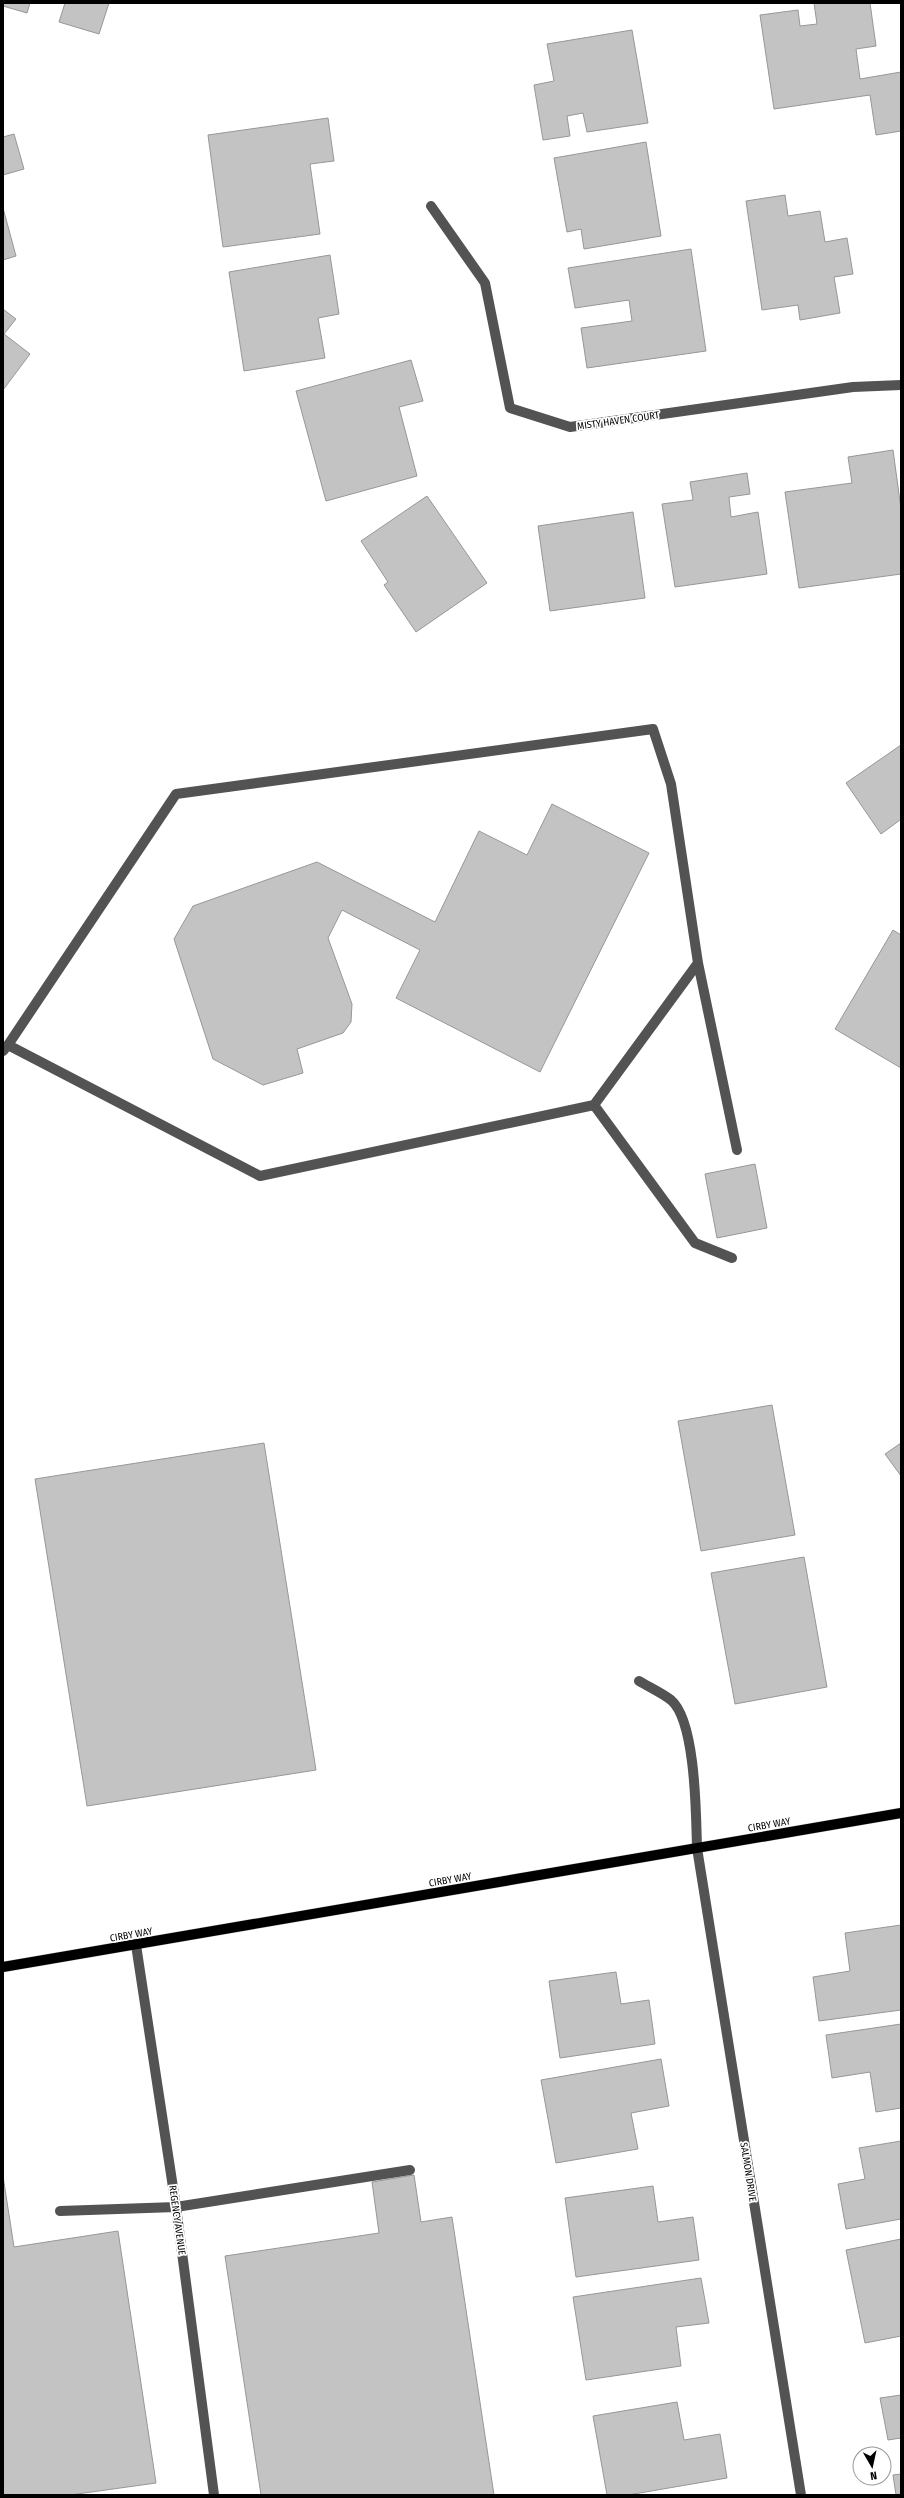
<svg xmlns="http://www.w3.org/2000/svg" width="904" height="2498" font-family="'Fira Sans Condensed',sans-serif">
<rect width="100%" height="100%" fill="#fff"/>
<path fill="#c3c3c3" stroke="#979797" d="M3,3H30L27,13L3,6Z
M65,3H109L99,34L59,22Z
M814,3H870L876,46L856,49L860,79L901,72V131L876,135L870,95L774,109L760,15L798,10L800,26L817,24Z
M632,30L648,123L587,132L583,113L567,116L570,136L543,140L534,85L554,81L547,44Z
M328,118L334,161L310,164L320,234L223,247L208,135Z
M14,134L24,169L3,175V137Z
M646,142L661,236L584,249L581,229L567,232L554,158Z
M785,195L788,216L820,211L825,242L847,238L853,274L834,277L840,313L800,320L798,305L762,310L746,201Z
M3,208L16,256L3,260Z
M691,249L706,351L587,368L581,328L632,321L629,300L575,308L568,268Z
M330,255L339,314L318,318L325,358L244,371L229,272Z
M3,309L16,319L4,334L30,354L3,390Z
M411,360L423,401L399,407L417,476L326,501L296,391Z
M893,450L901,509V574L799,588L785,492L852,483L848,457Z
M747,473L750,494L729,497L731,517L758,512L767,574L675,587L662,504L693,500L690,482Z
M427,496L487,583L416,632L384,585L388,582L361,541Z
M633,512L645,598L550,611L538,526Z
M901,745V822L900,820L881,834L846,783Z
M552,804L649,853L540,1072L396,998L420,950L342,910L328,938L352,1004L351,1022L343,1033L297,1049L303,1073L263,1085L213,1059L174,939L193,906L317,862L435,922L479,831L527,855Z
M893,930L901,935V1068L835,1029Z
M755,1164L767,1228L717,1238L705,1174Z
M772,1405L795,1535L701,1551L678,1421Z
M264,1443L316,1770L87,1806L35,1479Z
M901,1443V1476L885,1454Z
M804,1557L827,1687L735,1704L711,1573Z
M901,1925V2010L819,2021L813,1977L850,1971L845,1933Z
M616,1972L621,2004L649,2000L655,2044L560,2058L549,1981Z
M901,2024V2108L876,2112L870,2072L832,2078L826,2035Z
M661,2059L669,2106L631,2113L638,2149L556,2163L541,2080Z
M901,2141V2219L846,2229L838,2184L865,2179L859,2148Z
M414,2175L421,2222L452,2217L494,2495H261L225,2256L379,2233L372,2182Z
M3,2176L14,2247L118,2231L156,2483L70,2495H3Z
M653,2186L658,2222L693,2217L699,2260L576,2277L565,2198Z
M901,2239V2336L865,2343L846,2250Z
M701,2278L709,2323L676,2327L681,2366L586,2380L573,2297Z
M901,2395V2438L888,2440L880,2398Z
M677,2402L684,2440L720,2434L727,2478L628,2495H607L593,2416Z
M901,2474V2495H896L893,2475Z"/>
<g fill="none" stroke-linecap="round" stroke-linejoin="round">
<defs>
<path id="major" d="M3,1967L901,1813"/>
</defs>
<use href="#major" stroke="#dbdbdb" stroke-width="11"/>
<path stroke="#535353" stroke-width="10" d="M431,206L485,283L510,408L570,427L853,387L901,385
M698,963L737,1150
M3,1051L8,1045L176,794L653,729L671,784L698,963L594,1105L260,1176L8,1045
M594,1105L695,1243L732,1258
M639,1681C649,1687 662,1693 671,1700C696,1721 696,1816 697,1848L801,2495
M136,1945L176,2207L214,2495
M60,2211L176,2207L410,2170"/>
<use href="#major" stroke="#000" stroke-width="10"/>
</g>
<g text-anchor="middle" stroke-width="3.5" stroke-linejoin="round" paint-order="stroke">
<g font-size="10" fill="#000" stroke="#fff">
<text transform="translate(618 420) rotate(-8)" y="4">MISTY HAVEN COURT</text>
<text transform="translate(769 1824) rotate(-10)" y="4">CIRBY WAY</text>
<text transform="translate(450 1879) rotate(-10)" y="4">CIRBY WAY</text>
<text transform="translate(131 1934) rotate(-10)" y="4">CIRBY WAY</text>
<text transform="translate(749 2172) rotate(81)" y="4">SALMON DRIVE</text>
<text transform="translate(178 2220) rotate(82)" y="4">REGENCY AVENUE</text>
</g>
</g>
<rect width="904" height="2498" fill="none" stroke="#000000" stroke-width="8"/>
<g transform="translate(872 2466) rotate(171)"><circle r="19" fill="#ffffff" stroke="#999999"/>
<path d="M0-3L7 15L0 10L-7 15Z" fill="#000000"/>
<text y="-6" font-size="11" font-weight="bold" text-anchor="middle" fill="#000000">N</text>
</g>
</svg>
